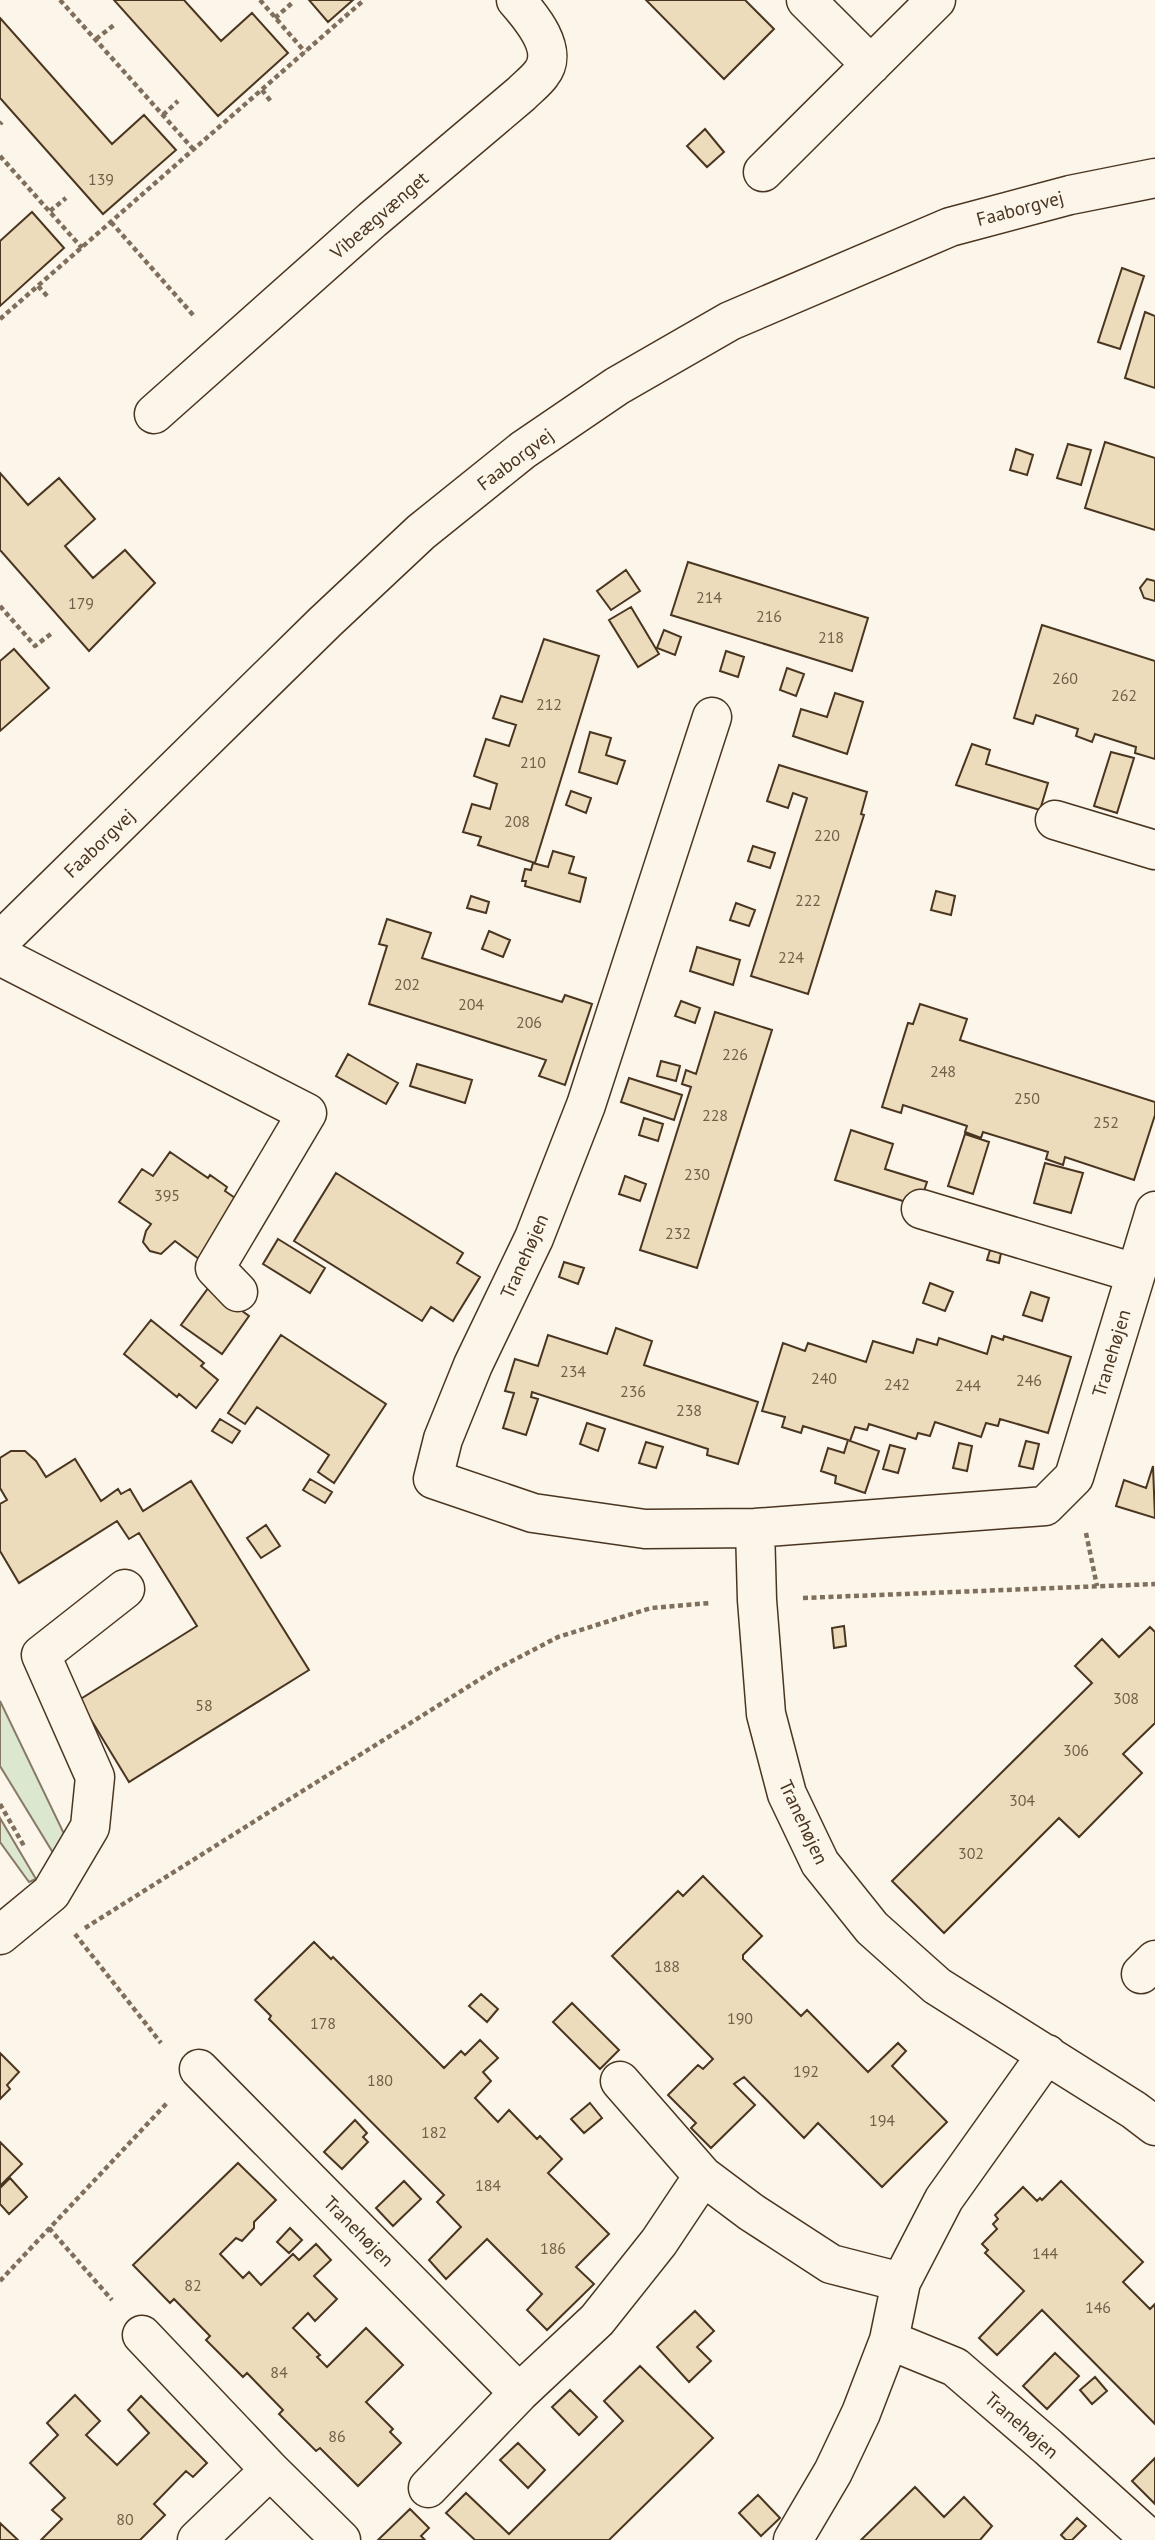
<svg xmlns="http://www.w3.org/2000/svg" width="1155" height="2540" font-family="'PT Sans',sans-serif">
<rect width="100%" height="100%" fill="#fbf6e9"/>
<path fill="#dce7d0" stroke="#887966" stroke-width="2" d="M0,1701L68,1842L55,1856L0,1766Z
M0,1818L36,1879L29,1882L0,1842Z"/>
<path fill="#ecdcbc" stroke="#4a3520" stroke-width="2" d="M114,0H184L221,41L252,13L288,53L218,116Z
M309,0H353L328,22Z
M646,0H745L774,29L724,79Z
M0,18L112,144L144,115L176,150L103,214L0,98Z
M705,129L724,152L707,167L687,146Z
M32,212L64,248L0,306V241Z
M1122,268L1144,276L1120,349L1098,342Z
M1145,312L1155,316V388L1125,378Z
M1105,442L1155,458V530L1085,508Z
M1068,444L1091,450L1081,485L1057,478Z
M1016,449L1033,455L1027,475L1010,470Z
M0,473L28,505L59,478L95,519L65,546L93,578L125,550L155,583L89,651L0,550Z
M688,562L868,618L852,671L671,615Z
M626,570L640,591L611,610L597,591Z
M1147,579L1155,581V601L1144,598L1140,588Z
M631,607L659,654L638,667L609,620Z
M1042,625L1155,661V759L1135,753L1136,747L1095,734L1092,742L1076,736L1078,729L1036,715L1033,724L1014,718Z
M664,630L681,637L675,655L657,648Z
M544,639L599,656L535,863L478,845L481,837L463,832L472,804L490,809L497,784L474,776L486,739L509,746L516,725L493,718L501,696L522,702Z
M14,649L49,688L0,731V661Z
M726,651L744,657L738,677L720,671Z
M787,668L804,674L796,696L780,690Z
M835,693L863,702L847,754L793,736L801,709L827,717Z
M590,732L611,738L606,755L625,761L617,784L579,772Z
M972,744L990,750L986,764L1048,783L1040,810L956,785Z
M1111,752L1134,758L1117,813L1094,806Z
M779,765L867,792L861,814L864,815L808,994L751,976L807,798L793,793L788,808L767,801Z
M571,791L591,798L586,813L566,805Z
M753,846L775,853L770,868L748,861Z
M553,851L574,857L569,873L586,878L580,902L525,886L526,881H522L525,869L531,870L533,863L548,867Z
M936,891L955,896L951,915L931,910Z
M471,896L489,902L486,913L467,908Z
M736,903L755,910L749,926L730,920Z
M387,919L431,933L422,958L562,1002L565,995L592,1004L565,1085L539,1076L546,1060L369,1004L387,946L379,944Z
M489,931L510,940L503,957L482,949Z
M697,947L740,960L733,985L690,971Z
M681,1001L700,1008L695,1023L675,1016Z
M920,1004L967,1019L960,1040L1155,1102V1115L1134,1180L1065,1157L1063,1165L1046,1159L1048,1152L983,1132L981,1138L965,1132L967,1126L903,1105L901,1113L882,1107L908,1023L913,1024Z
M715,1012L772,1030L697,1268L640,1250L691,1087L682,1084L686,1070L696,1074Z
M348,1054L398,1083L386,1104L336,1076Z
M661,1061L680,1066L676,1081L657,1076Z
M417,1064L472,1080L465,1103L410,1086Z
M629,1078L682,1095L674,1120L621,1102Z
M644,1118L663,1124L658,1141L639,1135Z
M851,1130L893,1144L885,1169L927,1182L919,1206L835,1180Z
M965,1134L989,1142L973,1194L948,1186Z
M170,1152L208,1178L210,1175L227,1187L225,1191L238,1200L203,1262L175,1241L161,1254L150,1251L143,1242L146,1231L151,1224L119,1202L142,1169L153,1176Z
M1045,1163L1083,1173L1071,1213L1034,1203Z
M336,1173L463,1253L457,1263L480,1277L453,1321L431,1307L422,1321L294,1241Z
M625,1176L646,1184L640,1201L619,1194Z
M278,1239L325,1268L310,1293L263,1264Z
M990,1250L1001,1253L999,1263L987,1260Z
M564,1262L584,1268L578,1284L559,1277Z
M930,1283L953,1292L945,1311L923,1303Z
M209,1287L249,1316L222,1354L181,1325Z
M1031,1292L1049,1298L1042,1321L1023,1315Z
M151,1320L204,1363L201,1366L218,1380L196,1408L179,1394L177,1397L124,1354Z
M616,1328L652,1341L644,1365L758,1402L738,1464L707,1455L708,1449L532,1392L531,1397L538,1399L526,1435L503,1428L514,1393L505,1391L515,1359L538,1366L548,1335L607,1354Z
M281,1335L386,1404L334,1483L318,1472L329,1455L257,1407L245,1424L228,1413Z
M992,1336L1003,1340L1004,1336L1071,1357L1048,1433L1000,1419L998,1426L986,1423L981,1437L935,1422L930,1436L918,1433L916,1439L869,1424L867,1430L855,1427L850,1441L879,1451L865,1493L835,1483L836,1476L821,1471L828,1448L844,1453L848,1440L803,1426L801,1433L782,1427L785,1417L762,1411L783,1343L805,1351L808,1343L866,1362L873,1341L913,1353L917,1339L937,1345L939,1338L987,1354Z
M220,1419L240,1431L232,1443L212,1431Z
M587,1423L605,1429L598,1451L580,1444Z
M1026,1441L1039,1444L1033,1469L1019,1466Z
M646,1442L663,1447L656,1468L639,1463Z
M959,1443L972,1446L967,1471L953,1468Z
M890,1445L905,1449L898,1473L883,1469Z
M11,1451H25L36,1461L46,1477L75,1459L101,1501L118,1489L121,1494L130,1489L143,1511L191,1481L309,1670L129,1782L79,1700L197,1626L139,1533L129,1539L117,1521L19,1583L0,1551V1504L7,1500L0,1488V1458Z
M1153,1466L1155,1518L1116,1506L1124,1480L1146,1488Z
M310,1479L332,1492L325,1503L303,1490Z
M266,1525L280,1546L261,1558L247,1538Z
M844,1626L846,1646L834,1648L832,1628Z
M1150,1627L1155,1632V1723L1123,1754L1142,1773L1079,1837L1059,1818L944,1933L892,1881L1092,1683L1075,1666L1102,1639L1119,1657Z
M703,1876L762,1936L743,1955V1959L801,2016L807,2010L868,2072L898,2043L906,2051L892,2066L947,2122L882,2187L818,2123L804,2138L744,2077L734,2084L755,2105L711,2148L691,2128L696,2123L668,2095L698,2065L703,2069L713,2059L612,1956L678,1891L683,1896Z
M314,1942L331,1959L333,1957L444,2068L461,2051L465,2055L480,2040L498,2058L483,2072L491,2081L475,2098L498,2122L509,2110L537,2139L540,2136L562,2159L548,2173L609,2234L576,2267L594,2284L547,2330L527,2310L542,2294L487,2239L446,2279L429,2260L461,2227L437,2202L444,2195L269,2019L271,2016L255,2000Z
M481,1994L498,2009L487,2022L469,2006Z
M572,2003L619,2050L600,2069L553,2022Z
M0,2053L19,2072L7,2085L10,2089L0,2099Z
M590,2103L602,2118L584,2133L571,2119Z
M355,2120L367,2133L363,2137L368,2142L342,2169L324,2152Z
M0,2142L22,2164L0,2186Z
M238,2163L276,2200L254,2222V2228L242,2241L236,2238L220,2254L243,2278L249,2272L261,2285L293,2254L299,2260L316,2244L331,2260L314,2276L337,2299L315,2321L308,2313L293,2328L320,2355L317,2357L327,2367L366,2328L403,2365L366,2402L393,2429L390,2432L401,2443L358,2486L320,2448L316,2451L279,2414L283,2410L247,2373L243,2377L206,2340L210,2336L174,2299L170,2303L133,2265Z
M10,2178L27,2197L9,2214L0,2204V2188Z
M404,2181L421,2199L393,2226L376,2208Z
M1061,2181L1143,2262L1123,2282L1150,2309L1155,2304V2424L1042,2310L997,2355L979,2338L1024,2291L985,2253L988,2250L982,2244L997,2229L993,2224L998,2219L995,2215L1023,2187L1037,2201L1040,2198L1042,2200Z
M290,2228L302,2240L289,2253L277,2242Z
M695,2311L714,2331L697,2347L711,2361L689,2382L657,2347Z
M1055,2353L1079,2376L1047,2409L1023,2386Z
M640,2366L713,2438L609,2540H475L446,2513L466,2493L509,2534L623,2421L604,2401Z
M1095,2377L1107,2391L1092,2404L1080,2390Z
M570,2390L597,2417L579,2435L552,2407Z
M75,2395L100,2421L86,2435L117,2465L149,2433L128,2410L141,2396L207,2463L193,2477L186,2471L154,2504L165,2515L140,2540H41L62,2519L52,2510L65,2498L30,2463L58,2435L47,2423Z
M518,2443L545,2470L528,2488L500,2460Z
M1155,2458V2504L1132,2481Z
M915,2487L944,2517L964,2497L992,2526L980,2540H861Z
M758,2495L780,2518L761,2536L739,2513Z
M410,2509L429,2528L421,2536L425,2540H378Z
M1077,2518L1086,2526L1072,2540H1066L1061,2535Z
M0,2523L18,2540H0Z"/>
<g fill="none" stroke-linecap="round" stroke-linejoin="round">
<defs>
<path id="minor" d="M806,0L871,65
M763,172L936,0
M154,414L372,220L521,94C528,87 536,81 541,74C560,51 531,17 516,0
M712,717L586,1105L534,1238L473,1365L443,1439L433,1479L533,1513L645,1529L755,1528L1045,1506L1074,1477L1155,1211
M1055,820L1155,850
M0,941L325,622L421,532L523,450L617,386L730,321L950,227L1070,195L1155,178
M0,956L307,1113L215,1268L238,1292
M921,1209L1135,1273
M755,1528L757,1600L766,1714L787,1794L820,1863L872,1928L937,1986L1134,2110L1155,2126
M0,1935L51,1893L90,1827L95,1777L41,1655L125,1589
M1141,1974L1155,1960
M199,2069L519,2393
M620,2081L703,2176L751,2212L831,2264L901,2282
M142,2335L270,2470L341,2540
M889,2340L955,2367L1048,2447L1141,2531
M428,2488L519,2393L597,2320L659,2242L703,2176
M197,2540L270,2470
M793,2540L833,2472L861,2413L889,2340L901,2282L944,2199L1047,2054"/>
</defs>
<use href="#minor" stroke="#4a3520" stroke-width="41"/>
<path stroke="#7f6f5c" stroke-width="4.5" stroke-dasharray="5 3.5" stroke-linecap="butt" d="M60,0L194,150
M260,0L305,52
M275,18L292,3
M96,39L114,25
M262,90L272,103
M163,115L178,101
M0,124L2,122
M0,156L82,248
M50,211L66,198
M111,222L194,316
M38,286L49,298
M0,319L364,0
M0,606L35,646L52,633
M1086,1533L1097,1586
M803,1598L1155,1584
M0,1804L24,1846
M85,1928L493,1671L558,1637L651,1608L710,1603
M75,1934L161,2043
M49,2228L112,2300
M0,2281L167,2103"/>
<use href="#minor" stroke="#fbf6e9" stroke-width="38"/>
</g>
<g text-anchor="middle" stroke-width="5" stroke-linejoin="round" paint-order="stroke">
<g font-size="16" fill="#725f47">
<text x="101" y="185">139</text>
<text x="709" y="603">214</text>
<text x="81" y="609">179</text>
<text x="769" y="622">216</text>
<text x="831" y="643">218</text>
<text x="1065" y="684">260</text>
<text x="1124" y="701">262</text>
<text x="549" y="710">212</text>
<text x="533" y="768">210</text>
<text x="517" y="827">208</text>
<text x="827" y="841">220</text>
<text x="808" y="906">222</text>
<text x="791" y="963">224</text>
<text x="407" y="990">202</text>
<text x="471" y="1010">204</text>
<text x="529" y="1028">206</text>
<text x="735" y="1060">226</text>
<text x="943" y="1077">248</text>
<text x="1027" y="1104">250</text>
<text x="715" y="1121">228</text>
<text x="1106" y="1128">252</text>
<text x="697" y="1180">230</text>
<text x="167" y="1201">395</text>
<text x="678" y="1239">232</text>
<text x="573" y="1377">234</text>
<text x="824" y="1384">240</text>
<text x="1029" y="1386">246</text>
<text x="897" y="1390">242</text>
<text x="968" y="1391">244</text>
<text x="633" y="1397">236</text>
<text x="689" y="1416">238</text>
<text x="1126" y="1704">308</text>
<text x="204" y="1711">58</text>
<text x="1076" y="1756">306</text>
<text x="1022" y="1806">304</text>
<text x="971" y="1859">302</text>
<text x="667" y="1972">188</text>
<text x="740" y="2024">190</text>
<text x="323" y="2029">178</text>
<text x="806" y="2077">192</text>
<text x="380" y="2086">180</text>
<text x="882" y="2126">194</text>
<text x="434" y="2138">182</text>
<text x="488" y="2191">184</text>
<text x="553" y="2254">186</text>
<text x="1045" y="2259">144</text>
<text x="193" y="2291">82</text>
<text x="1098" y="2313">146</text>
<text x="279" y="2378">84</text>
<text x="337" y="2442">86</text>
<text x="125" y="2525">80</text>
</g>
<g font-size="19" fill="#4a3520" stroke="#fbf6e9">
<text transform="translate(1020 208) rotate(-15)" y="7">Faaborgvej</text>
<text transform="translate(379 215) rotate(-41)" y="7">Vibeægvænget</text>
<text transform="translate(515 459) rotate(-37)" y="7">Faaborgvej</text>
<text transform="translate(99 843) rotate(-44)" y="7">Faaborgvej</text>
<text transform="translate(524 1256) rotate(-66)" y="7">Tranehøjen</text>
<text transform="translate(1111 1353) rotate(-73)" y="7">Tranehøjen</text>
<text transform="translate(804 1822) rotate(65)" y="7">Tranehøjen</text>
<text transform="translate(359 2231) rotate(45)" y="7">Tranehøjen</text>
<text transform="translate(1022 2425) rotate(41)" y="7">Tranehøjen</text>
</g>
</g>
</svg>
